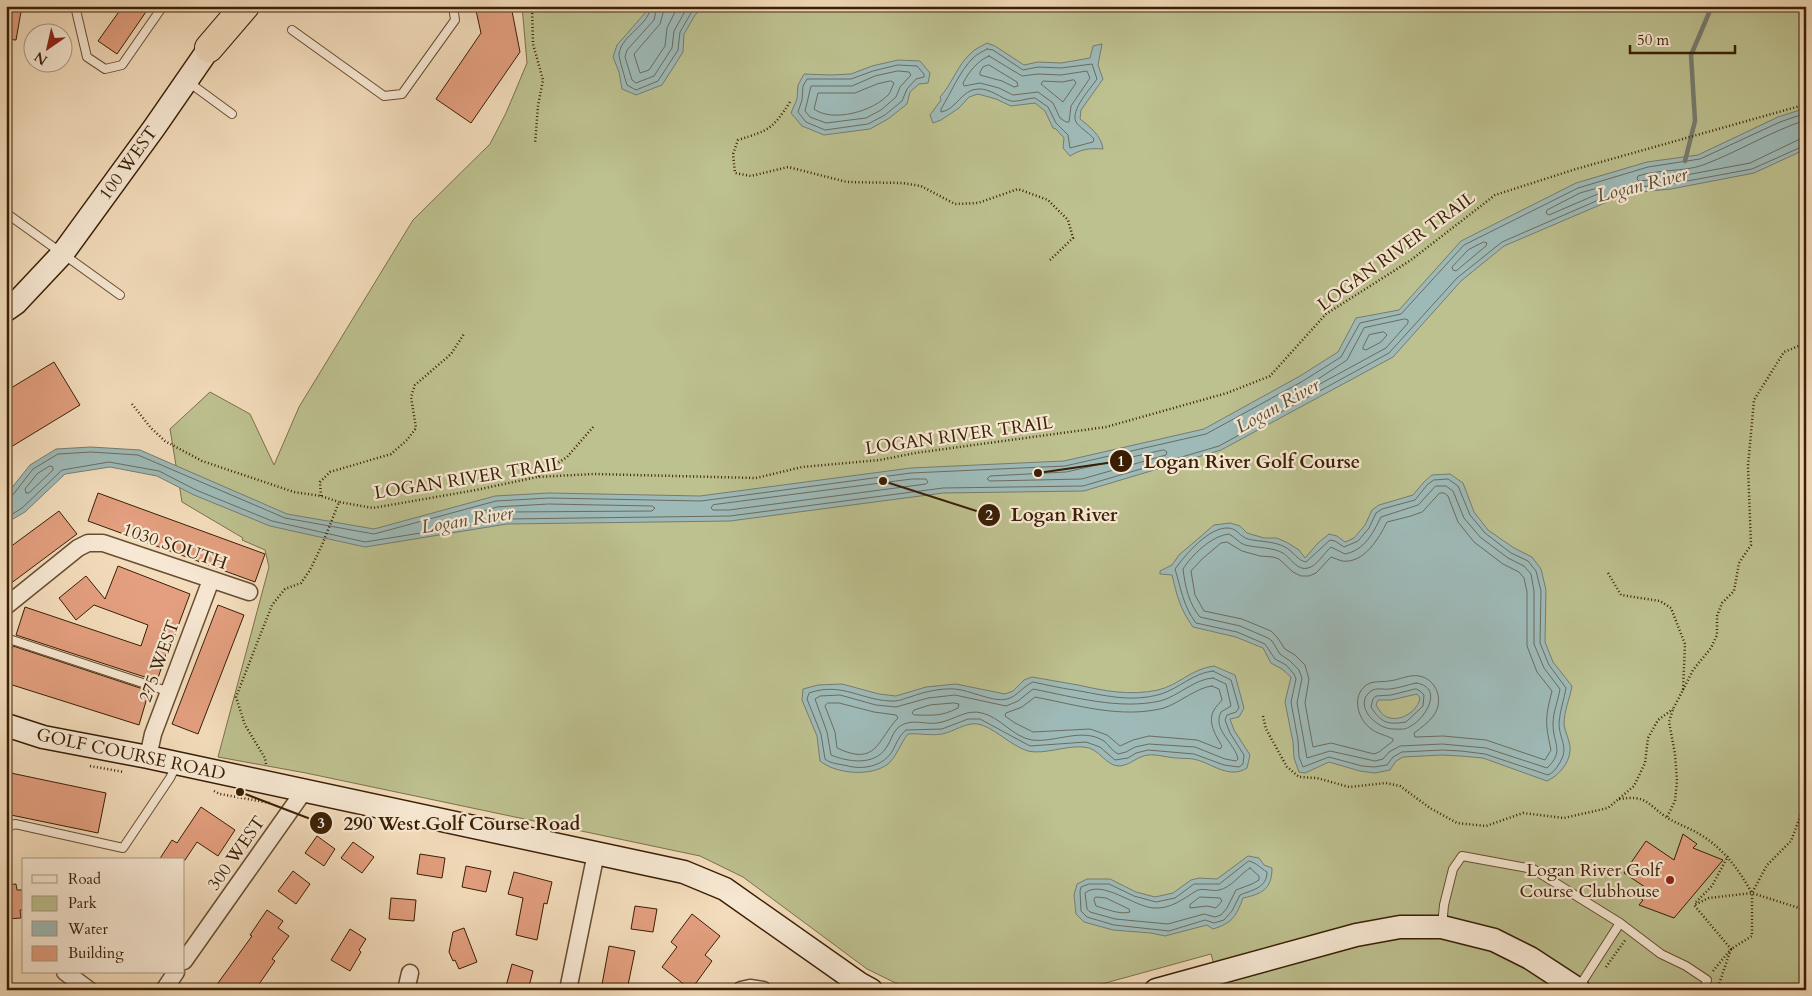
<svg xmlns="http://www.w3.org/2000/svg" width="1812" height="996" font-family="Cardo,serif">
<rect width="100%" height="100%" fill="#f3dcbb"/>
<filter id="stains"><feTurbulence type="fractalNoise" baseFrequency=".004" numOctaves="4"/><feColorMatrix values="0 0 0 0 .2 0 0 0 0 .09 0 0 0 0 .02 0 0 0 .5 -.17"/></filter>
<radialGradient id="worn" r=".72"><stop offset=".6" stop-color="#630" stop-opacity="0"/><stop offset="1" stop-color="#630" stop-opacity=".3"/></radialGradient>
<path fill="#bdc08f" stroke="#7c704a" d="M522,6H1806V990H1221L1211,954L1080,990H910L867,969L743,877L700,856L306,773L218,757L269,567L265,550L242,540L243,538L182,502L170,429L210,392L250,414L274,465L299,407L413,220L490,144L506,113L527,63Z"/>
<path fill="#9ebab8" stroke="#767c70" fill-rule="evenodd" d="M646,6H705L695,15L684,34L683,52L662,85L636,95L622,89L619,72L613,57L617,45L645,13Z
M987,43L995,46L1024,65L1038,62L1061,63L1090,58L1093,46L1102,44L1098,65L1103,79L1081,110L1080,119C1090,127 1101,135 1103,149C1090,148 1081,149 1070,156L1063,148L1064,138L1056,129L1053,128L1045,111L1035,103L1011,106L996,99L978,94L969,97L959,108L941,120L933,123L930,115L941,100L940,97C952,84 957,66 970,54C974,49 982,46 987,43Z
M898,60L920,61L930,73L928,83L919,84L910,92L907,104L888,119L870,129L824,135L802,126L791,113L797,99L798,85L804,74L831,75L851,74L872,66Z
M1806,108V149L1754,173L1671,189L1628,193L1504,246L1461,281L1393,357L1221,450L1084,491L943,493L730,521L507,524L365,547L270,526L194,495L157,476L110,467L65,474L25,512L6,523V495L30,465L56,449L91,447L140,450L287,514L374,529L495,496L549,493L700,496L911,468L1064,461L1204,429L1300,376L1338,352L1356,318L1399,310L1461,241L1576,183L1647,162L1698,155L1778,117Z
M1450,474L1463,483L1474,512L1488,530L1514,548L1532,557L1541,569L1546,590L1545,642L1553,662L1572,686C1570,698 1564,711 1564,724C1565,733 1571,742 1570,751C1569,764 1558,776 1547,781L1483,758L1461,756L1442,755L1403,757L1396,761L1390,770L1375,773L1360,771L1329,762L1305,773L1299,772L1294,758L1293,742L1285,702L1291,677L1282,669L1271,663L1263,648L1236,637L1193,627C1180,609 1177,596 1172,575L1160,574V571L1172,565L1179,555L1214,525L1230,523L1240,526L1247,533L1264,538H1277L1288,543L1299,550L1305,558L1318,543L1329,534L1337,536L1345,542L1354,538L1365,525L1372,510L1379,505L1413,495L1424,482L1432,475ZM1417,694L1420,698C1418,710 1403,721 1390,718C1383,717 1379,710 1376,705L1378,700H1391Z
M1214,666L1235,675L1244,708L1239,717L1230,719L1234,730L1250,755L1247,768C1228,780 1211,762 1193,759C1189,758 1183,759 1178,758C1168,758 1158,754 1148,755C1138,756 1130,765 1120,766C1106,767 1100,748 1084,747C1067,745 1044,755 1028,751C1011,746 992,726 978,724C966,722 953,732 942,734C930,736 919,733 908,734C900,744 897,756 888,764C871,777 836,774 820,761L817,736L802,700L803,689L818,685L842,684L879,694L896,696L926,687L956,684L1005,694L1013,691L1024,680L1032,677C1047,680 1063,682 1078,685C1105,691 1130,696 1158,690C1179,685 1191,669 1214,666Z
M1248,856L1259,858L1264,865L1272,868C1272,889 1262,894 1243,898C1236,917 1232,923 1213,929L1207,925L1165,936L1151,933L1113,930L1084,922L1076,914L1074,895L1077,884L1087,879H1110L1136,892L1155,897L1173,893L1191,880L1199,878L1217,879Z"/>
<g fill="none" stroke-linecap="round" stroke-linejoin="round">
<path stroke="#6c6c5e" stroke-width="1" d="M651,6C649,26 622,34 619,54C619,59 625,78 627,85L636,90L658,81L678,50L680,32L691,13L697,6
M657,6L654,20L627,50L625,57L632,80L636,83L654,76L672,48L674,31L688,6
M665,6L660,24L634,54L640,73L649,70L665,46L667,28L678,6
M987,49L993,50L1023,70L1038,67L1061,68L1092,64L1097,79C1091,88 1070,110 1076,122C1079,127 1089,133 1094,139L1093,142L1070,148L1068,135L1056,123L1048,107L1035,98C1028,98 1018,102 1011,101C1002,99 990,88 978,89C962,89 956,110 941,112V109C951,93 959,72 973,58C977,54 982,52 987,49Z
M989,56L1022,76L1038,74L1061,75L1087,71L1090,78L1071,106L1069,122H1066L1060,118L1053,103L1038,92L1013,95L999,88L980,83L964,86L963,83C969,72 977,61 989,56Z
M898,65L917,66L924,74V77L916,79L907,89L902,101L885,115L868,124L825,130L806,122L798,112L802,100L803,86L807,79H851L873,71Z
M989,65L1017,82L1018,86L1014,87L1002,81L980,75V72L983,67Z
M898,71L909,72L911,75L900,87L896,97L881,110L866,118L826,123L810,117L805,111L811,86H852L875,76Z
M1074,80L1076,83L1063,102L1041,84L1043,81L1062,82Z
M891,81L894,83C892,87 891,91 889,94C874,111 833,123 814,109L818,93H855L877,84Z
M1806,120C1769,132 1738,152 1703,165C1684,172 1659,169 1638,176L1637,179L1639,181L1670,178L1750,163L1800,139H1806
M1599,188L1601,190L1600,193L1549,215L1546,213L1547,210L1580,193Z
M1484,242L1487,243L1486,246L1456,271L1453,270L1452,267L1468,250Z
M1405,319L1408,320V323L1386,348L1318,385L1314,384L1315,381L1347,360L1364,328Z
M1384,332L1387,335L1381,342L1366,350L1363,349V347L1369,335Z
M1164,450L1167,452L1166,455L1082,479L990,481L987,479L990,476L1066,472Z
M50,466L53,467V470L29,493H26L25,489L37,474Z
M912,479H926L928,482L926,484L729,510H713L711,508L713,505Z
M1434,480L1448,479L1458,486L1470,515L1485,533L1511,553L1528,561L1536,571L1541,591L1540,643L1549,665L1566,688C1564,700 1560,710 1559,723C1559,740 1570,747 1559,764C1556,769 1553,773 1548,775L1485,754L1461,751L1442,750L1402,752L1393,757L1387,765L1374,767L1362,766L1329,757L1303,767L1299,757L1298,740L1291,702L1296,679L1294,674L1286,665L1275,659L1265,644L1237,632L1196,623C1183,606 1181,588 1175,569C1186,554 1209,527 1228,528C1237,528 1240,537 1248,539C1260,542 1274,541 1285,547C1293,551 1298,561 1306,562L1330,540L1335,541L1344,547L1358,541L1369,528L1376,513L1382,509L1415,500L1427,485Z
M1436,486H1446L1453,491L1464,518L1480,537L1508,558L1524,566L1531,574L1534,591V644L1544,668L1560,689C1558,701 1553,712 1553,724C1553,744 1565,751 1547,768L1486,748L1442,744L1400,746L1389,752L1383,759L1375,761L1330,751L1307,758L1297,703L1302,678L1299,670L1290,661L1280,654L1272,641L1268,638L1240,626L1200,617C1189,604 1185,586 1183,569C1192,555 1211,536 1229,534C1235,537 1239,543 1245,545C1257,548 1272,547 1283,553C1291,558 1297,571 1308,568C1317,566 1324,553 1331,547L1345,554C1365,550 1373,533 1381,517L1418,505Z
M1440,493H1444L1448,496L1458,522L1474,542L1503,564L1519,572L1524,578L1527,592V646L1537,672L1552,691C1545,718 1545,723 1551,750L1545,760L1486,740L1443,736L1415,737L1414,733C1421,728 1429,722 1434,715C1444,701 1437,679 1419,676C1410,674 1399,680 1389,681C1383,682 1377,681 1370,683C1351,692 1356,717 1370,728C1377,734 1386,735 1393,739V741L1379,752L1374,754L1331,743L1313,747L1305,703L1309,679L1305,665L1295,655L1285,649L1277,637L1271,631L1242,619L1204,611L1195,595L1191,571L1202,559L1221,543L1227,542L1242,551L1260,556L1273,557L1279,559L1293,572L1301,576H1309L1316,573L1331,557C1335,558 1338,560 1342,561C1364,564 1379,538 1387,522L1411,516L1422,512Z
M6,498L12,496L33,469L58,454L91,452L138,455L285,518L374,534L496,501L549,498L701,501L911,473L1065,466L1206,434L1303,381L1341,357L1360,323L1401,314L1464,245L1578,188L1648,167L1700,159L1780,122L1806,113
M549,504L652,506L655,508L652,511L507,512L485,516L482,514L484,511L497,507Z
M6,518L22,508L62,470L109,462L159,471L196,490L272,521L365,542L507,519L730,516L943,488L1083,486L1219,446L1389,353L1457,278L1502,242L1626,188L1671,184L1752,169L1806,145
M1213,671L1231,680L1239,708L1236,712L1227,715L1225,720L1230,733L1244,755L1243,764L1239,767L1224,765L1194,754L1148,750L1136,753L1128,758L1115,760L1100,747L1086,742L1030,746L980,719H968L942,729L906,730C899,736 897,742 893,750C884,766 864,770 848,766C840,764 831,764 825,759L821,734L807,699L809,693C843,681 863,702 895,701C900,701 905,698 910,697C924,692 940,688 955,689C970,690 994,703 1007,699C1018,696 1023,686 1033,682C1047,685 1060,688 1074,690C1104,695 1130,703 1161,694C1180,688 1193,673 1213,671Z
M1213,678L1226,684L1231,706L1221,712C1212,730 1235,743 1238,759L1236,761L1225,759L1195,747L1149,744L1135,747L1126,752L1118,754C1112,751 1109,745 1104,741C1082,727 1055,743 1032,740C1013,737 1000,717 982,713C967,709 955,719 942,722C929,726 916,719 904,724C893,728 892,740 886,748C874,766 848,762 831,755L827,732L815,699L820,696L840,695L876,705L896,707L928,698L955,695L1006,706L1018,701L1033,689C1074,697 1119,710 1160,701C1179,696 1194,679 1213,678Z
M1416,683C1445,687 1425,720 1409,727C1405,730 1399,729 1394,729C1377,730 1352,705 1371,691C1377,687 1384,690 1390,689C1399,688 1407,685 1416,683Z
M1212,686L1219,689L1222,700C1220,703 1216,706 1214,710C1207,722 1216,736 1222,746L1220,749L1197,740L1149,736L1133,740L1120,746L1107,735L1090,729L1033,732L1015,723L1005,716L1006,713L1022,707L1035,697C1077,705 1121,719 1164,708C1179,703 1198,687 1212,686Z
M1416,689L1420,691L1424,695L1423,706L1406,722C1388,725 1381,723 1371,707L1373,699L1376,696L1391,695Z
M828,703H839L874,712L896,715L898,718C877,740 877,767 837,748L835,732L825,706Z
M954,703L959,704L958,708C940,717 933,715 914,715L912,713L914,710L930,705Z
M1249,861C1257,863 1260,868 1267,872C1267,888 1252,890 1240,895L1232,911L1224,920L1214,923L1205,920L1169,931L1114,925L1087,917L1081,911L1080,891L1081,887L1089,884H1109L1134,896L1156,902L1175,898L1194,884H1219Z
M1250,868L1259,876V880L1252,884L1236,890L1227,908L1221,915L1215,917L1204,914L1168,924L1115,919L1090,912L1087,909L1085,893C1102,879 1134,907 1154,908C1171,909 1183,899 1196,891C1202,887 1212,892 1219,890C1231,888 1240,874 1250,868Z
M1096,897L1106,898L1129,909L1130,912C1120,915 1106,909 1096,906L1094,900Z
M1200,897L1220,898L1222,901L1216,908L1207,906L1190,908V905Z"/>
<path stroke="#767c70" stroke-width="4.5" d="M1685,161L1695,121L1691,55L1712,6"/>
</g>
<path fill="#e39f7f" stroke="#3a1f04" d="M6,6H22L16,40L6,39Z
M123,6H150L117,54L98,41Z
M475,6H511L520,52L471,123L436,99L481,33Z
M54,362L80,405L6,450V391Z
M98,493L265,554L255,582L88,521Z
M59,511L77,534L6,587V550Z
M118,566L190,594L174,637L172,636L157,681L16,635L25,607L141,646L148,625L94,605L76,620L59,598L86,576L105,599Z
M218,605L244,615L198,734L172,724Z
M13,646L149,691L139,725L6,683V653L10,654Z
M6,772L106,793L98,833L6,814Z
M201,807L235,830L218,856L197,842L185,860H159L172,840L177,843Z
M1683,834L1697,844L1693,848L1723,860L1674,918L1639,905L1643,900L1638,897L1645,887L1624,873L1646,841L1674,860Z
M317,836L335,849L324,866L305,853Z
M353,842L374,857L362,873L341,858Z
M420,854L445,858L442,878L417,874Z
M466,866L491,871L486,892L462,887Z
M293,871L310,884L296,904L278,891Z
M514,872L552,882L547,904L544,903L537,940L516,935L523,898L508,894Z
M16,884L17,890H24V910H20L21,918L6,919V885Z
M391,898L416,900L414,921L389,919Z
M635,906L657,909L653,932L631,929Z
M267,910L283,921L278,928L289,936L272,959L275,961L255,990H213L252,936L250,935Z
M692,914L720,936L705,955L712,961L691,990L662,967L677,947L671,942Z
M464,928L477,962L459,969L455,960L453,961L449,952L453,932Z
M350,929L366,939L359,950L361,952L350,971L331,960Z
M609,946L635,951L627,990H601Z
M512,964L533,971L528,990H505Z"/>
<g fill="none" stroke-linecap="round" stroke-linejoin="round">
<defs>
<path id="lane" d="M75,6L87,57L105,69L122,65L163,6
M292,30L384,96L402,94L455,20L453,6
M187,81L232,114
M6,213L120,295
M6,638L170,692
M6,828L15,824L123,848L170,778L176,766
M1442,926L1444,905L1453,869L1462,856L1533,869L1620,923L1661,954L1686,966L1707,980L1704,990
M1579,987L1620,923"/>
<path id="street" d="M6,606L78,548L88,543H103L249,592
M148,757L153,734L211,580
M184,961L304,791
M65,972L89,990
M164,990L176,972
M406,990L410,973
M568,990L596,853
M741,990L750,988L763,990"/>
<path id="secondary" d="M6,310L16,303L63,253L154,128L219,34
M6,725L43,737L148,757L684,872L725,889L860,984L871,990
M1156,990L1356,935L1400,927H1442L1494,940L1530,958L1579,990"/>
<path id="highway" d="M209,48L245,6"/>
</defs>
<use href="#lane" stroke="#684e32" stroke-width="10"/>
<use href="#street" stroke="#684e32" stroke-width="19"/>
<use href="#secondary" stroke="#3a1f04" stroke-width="25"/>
<use href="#highway" stroke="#3a1f04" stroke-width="30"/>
<path stroke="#3a1f04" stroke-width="2.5" stroke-dasharray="1 2.5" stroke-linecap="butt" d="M532,6L533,44L543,80L538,106L535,144
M1739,6L1740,8
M790,102C772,130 769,130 738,140L733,154L735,173L751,176L788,167L847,182L902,183L921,186L955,204L978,203L1018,189L1048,200L1068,220L1073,238L1050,260
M132,404L151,428L165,441L202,461L294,492L321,496L339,502
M538,476L567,457L594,426
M321,496L320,482L330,472L391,454L407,440L416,428L411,397L415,385L451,354L464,334
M1608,573L1621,595L1660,601L1671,608L1685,644L1683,690L1673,709L1669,722L1675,754L1677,781L1675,801L1667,817
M1683,690L1693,670L1711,648L1717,635V616L1722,603L1734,591L1739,563L1751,545L1748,466L1754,400L1784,352L1806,343
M1263,716L1266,729L1287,767L1299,777L1317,778L1349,787L1386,783L1400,786L1430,808L1457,823L1486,826L1523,813L1564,818L1608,808L1634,786L1645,763L1648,738L1658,720L1673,709
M266,764L265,758L245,725L236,697L272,605L285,589L301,583L310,570L322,545L339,502L373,508L476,490L537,477L594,474L756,478L802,467L880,460L915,453L1106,427L1227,393L1270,376L1326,314L1411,260L1495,195L1576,169L1800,106L1806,103
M90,766L124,772
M214,791L220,794L270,803
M1619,799C1647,795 1646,803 1666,817C1677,824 1690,828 1701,835C1724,849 1739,870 1752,893
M1696,902L1712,886L1728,856
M1606,967L1626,939
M1713,971L1731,949L1694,905L1709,898L1752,893L1802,909L1806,908
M1717,990L1731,949L1752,936V893L1767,865L1791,841L1806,801"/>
<use href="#lane" stroke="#f7e8d3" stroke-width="8"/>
<use href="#street" stroke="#f7e8d3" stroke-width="16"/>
<use href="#secondary" stroke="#f7e8d3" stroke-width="22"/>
<use href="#highway" stroke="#f3dcbb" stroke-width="28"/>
<path stroke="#3a1f04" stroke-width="4" stroke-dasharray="9 9" stroke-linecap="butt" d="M1800,990L1806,978"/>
</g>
<circle fill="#8f2418" stroke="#f7e8d3" stroke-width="2" cx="1670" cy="880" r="5"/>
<g text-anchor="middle" stroke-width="4.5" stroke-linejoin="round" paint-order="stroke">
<g font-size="18" fill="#3a1f04" stroke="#f7e8d3">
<text transform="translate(128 163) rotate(-54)" y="6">100 WEST</text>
<text transform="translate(1396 251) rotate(-36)" y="6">LOGAN RIVER TRAIL</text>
<text transform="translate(959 435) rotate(-8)" y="6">LOGAN RIVER TRAIL</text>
<text transform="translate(468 478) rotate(-9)" y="6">LOGAN RIVER TRAIL</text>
<text transform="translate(175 546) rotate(19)" y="6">1030 SOUTH</text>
<text transform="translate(159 661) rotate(-70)" y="6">275 WEST</text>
<text transform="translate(131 754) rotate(12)" y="6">GOLF COURSE ROAD</text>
<text transform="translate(236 853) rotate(-55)" y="6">300 WEST</text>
</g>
<g font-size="18" fill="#3a1f04" stroke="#f7e8d3" text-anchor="end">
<text x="1660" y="876">Logan River Golf<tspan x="1660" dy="21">Course Clubhouse</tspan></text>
</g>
<g font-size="19" font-style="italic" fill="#584e3a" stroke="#f7e8d3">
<text transform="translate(1642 184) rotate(-14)" y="7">Logan River</text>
<text transform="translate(1277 405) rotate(-29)" y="7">Logan River</text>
<text transform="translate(467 519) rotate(-9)" y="7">Logan River</text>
</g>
</g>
<path fill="none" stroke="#3a1f04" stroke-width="2" d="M1038 473L1121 461M883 481L989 515M240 792L321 823"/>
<g fill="#3a1f04" stroke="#f7e8d3" stroke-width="2">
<circle cx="1038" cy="473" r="5"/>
<circle cx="883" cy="481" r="5"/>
<circle cx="240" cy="792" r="5"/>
<circle cx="1121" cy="461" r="12"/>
<circle cx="989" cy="515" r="12"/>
<circle cx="321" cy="823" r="12"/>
</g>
<g font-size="15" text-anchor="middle" font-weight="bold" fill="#fff">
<text x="1121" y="466">1</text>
<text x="989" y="520">2</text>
<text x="321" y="828">3</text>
</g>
<g font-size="19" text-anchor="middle" font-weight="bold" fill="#3a1f04" stroke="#f7e8d3" stroke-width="4.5" stroke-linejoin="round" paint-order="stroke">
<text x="1252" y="468">Logan River Golf Course</text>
<text x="1064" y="521">Logan River</text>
<text x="462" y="830">290 West Golf Course Road</text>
</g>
<rect width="1812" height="996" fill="none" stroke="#f3dcbb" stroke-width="25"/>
<rect x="8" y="8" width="1797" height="981" fill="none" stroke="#3a1f04" stroke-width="2.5"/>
<rect x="12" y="12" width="1787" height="971" fill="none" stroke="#3a1f04"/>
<rect x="22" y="858" width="162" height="115" fill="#f7e8d3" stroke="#ab9880"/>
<rect x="32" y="875" width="25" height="8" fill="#f7e8d3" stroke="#ab9880"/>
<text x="68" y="884" font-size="15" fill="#3a1f04">Road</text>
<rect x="32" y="896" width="25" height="15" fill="#bdc08f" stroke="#ab9880"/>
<text x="68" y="908" font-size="15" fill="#3a1f04">Park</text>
<rect x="32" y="921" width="25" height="15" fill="#9ebab8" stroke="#ab9880"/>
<text x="68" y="934" font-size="15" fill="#3a1f04">Water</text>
<rect x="32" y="946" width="25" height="15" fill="#e39f7f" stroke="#ab9880"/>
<text x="68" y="958" font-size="15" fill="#3a1f04">Building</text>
<g transform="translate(48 48) rotate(214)"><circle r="24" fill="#f7e8d3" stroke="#ab9880"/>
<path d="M0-4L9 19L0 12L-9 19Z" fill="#8f2418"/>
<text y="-8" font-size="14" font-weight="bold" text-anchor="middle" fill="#3a1f04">N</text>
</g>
<path d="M1630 45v8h105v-8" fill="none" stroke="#3a1f04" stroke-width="2.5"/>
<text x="1637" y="45" font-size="15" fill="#3a1f04" stroke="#f7e8d3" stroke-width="4" paint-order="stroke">50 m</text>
<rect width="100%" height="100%" filter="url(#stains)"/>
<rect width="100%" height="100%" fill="url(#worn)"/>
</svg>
